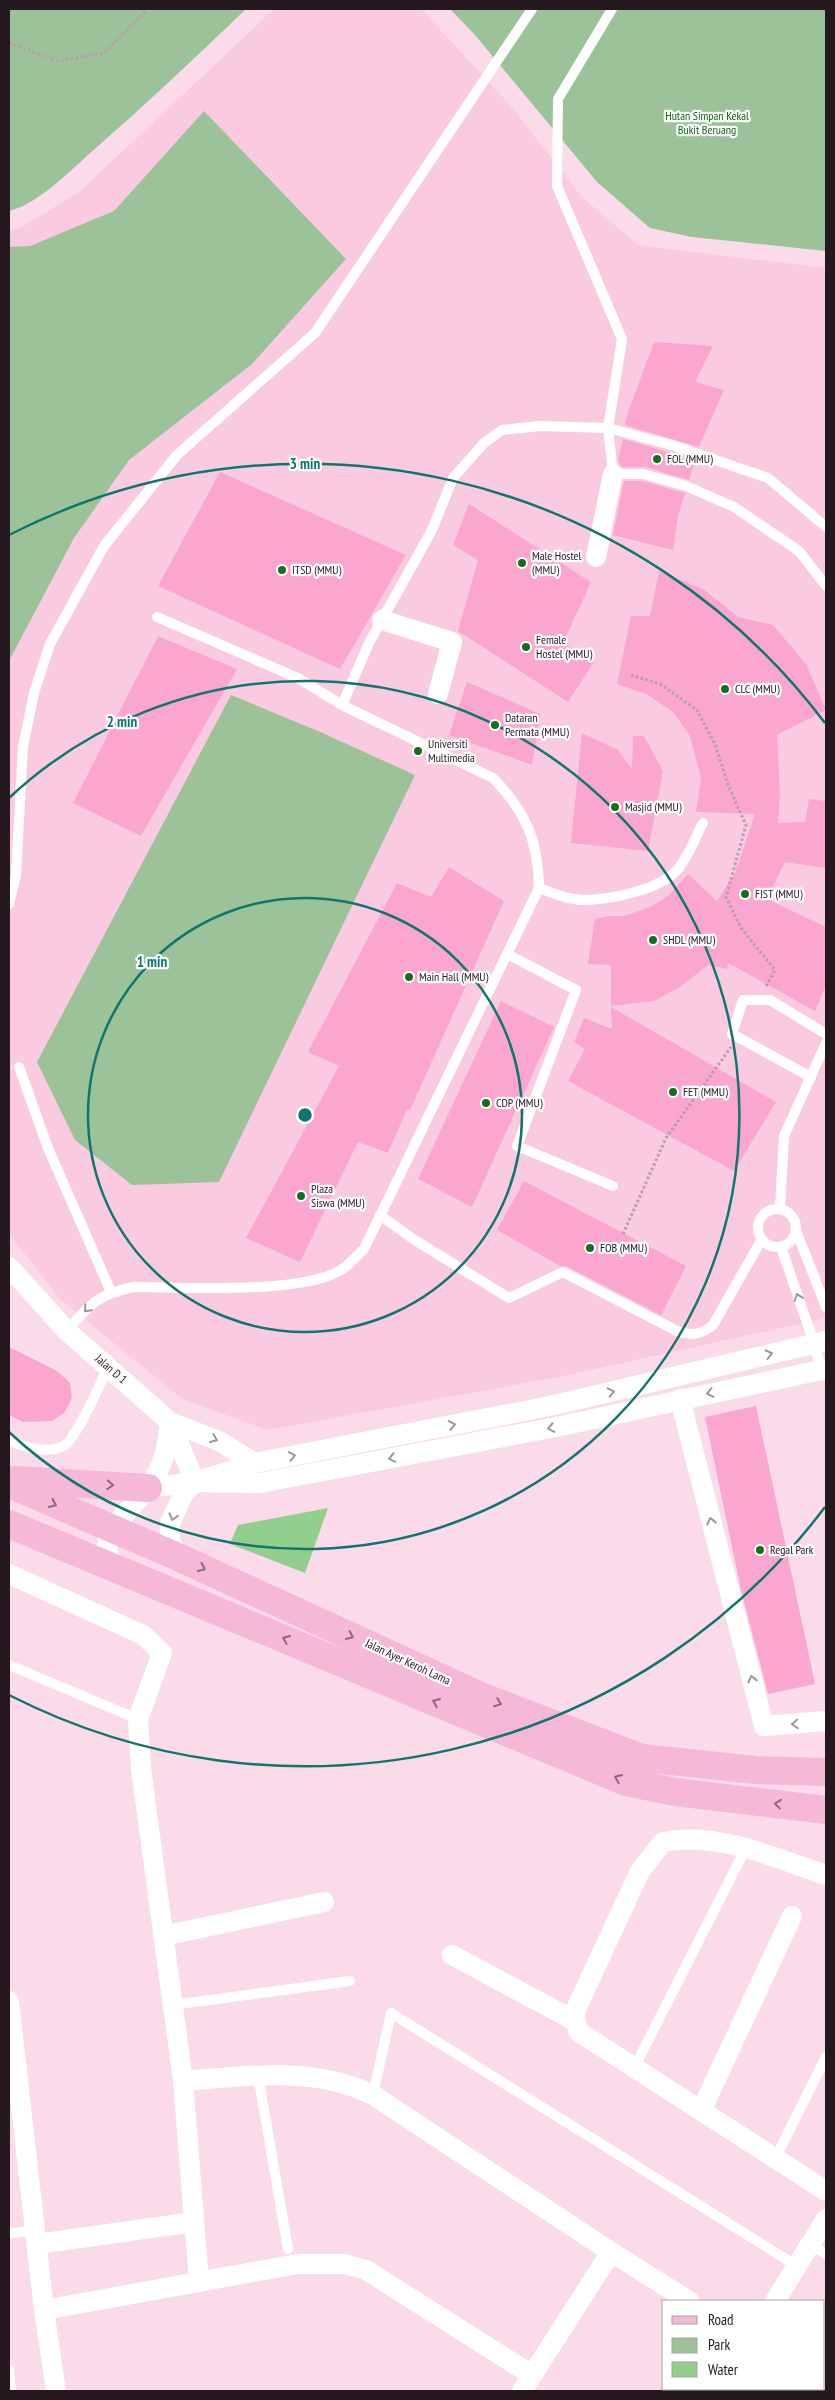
<svg xmlns="http://www.w3.org/2000/svg" width="835" height="2400" font-family="'PT Sans Narrow',sans-serif">
<rect width="100%" height="100%" fill="#fbdbe9"/>
<path fill="#facbe0" d="M274,9H421L510,105L582,197L638,245L826,268V1318L559,1377L268,1430L182,1399L61,1300L9,1234V230L20,228L79,192Z"/>
<path fill="#9bc298" d="M9,9H246C195,58 143,107 89,154C68,173 36,205 9,211Z
M450,9H826V251L692,237L650,228L597,182L475,35Z
M204,111L346,259L252,364L129,460L74,538L9,661V247L30,246L114,211Z
M231,695L318,731L415,775L219,1182L132,1185L75,1140L37,1062Z"/>
<path fill="#92cf8d" d="M328,1508L305,1573L230,1544L238,1525Z"/>
<path fill="#faa6cf" d="M654,342L713,346L695,382L724,390L699,447L625,425L628,412Z
M623,439L695,460L689,480L645,467H622L618,460Z
M220,472L406,555L340,669L158,586Z
M624,481H642L685,493L678,516L673,550L613,535Z
M469,504L591,582L563,643L594,662L568,702L458,631L478,560L453,545Z
M659,571L703,589L738,617L773,625L806,664L826,710L777,735L780,794L778,823L805,822L809,799L826,801V868L785,862L767,899L826,927V986L815,1011L728,963L727,969L708,965L680,987L654,1001L611,1006V965L588,964L595,919L609,916H625L652,906L668,896L688,874L717,901L735,873L755,814L696,812L701,778L690,736L673,712L648,695L617,684L631,616H650Z
M158,636L237,669L141,836L73,803Z
M467,682L540,714L532,765L449,735Z
M582,733L618,750L632,769L633,736H644L663,771L648,851L571,843Z
M449,867L504,901L410,1110L407,1109L388,1153L358,1142L300,1262L246,1238L339,1066L308,1052L397,883L431,897Z
M501,1001L554,1027L472,1207L418,1179Z
M611,1007L776,1102L734,1171L568,1081L585,1049L574,1042L584,1018L612,1029Z
M524,1181L686,1266L661,1315L566,1266H560L497,1230Z
M9,1347L57,1371L70,1383L72,1398L64,1413L52,1421L23,1422L9,1415Z
M756,1406L815,1684L768,1694L741,1590L705,1417Z"/>
<g fill="none" stroke-linecap="round" stroke-linejoin="round">
<path stroke="#b89da9" stroke-width="3" stroke-dasharray="2.5 2.5" stroke-linecap="butt" d="M9,43L58,61L104,53L148,9
M631,675L660,684L697,710L715,744L728,785L746,825L726,897L741,928L775,970L765,988
M623,1234L666,1138L731,1047"/>
<path stroke="#fff" stroke-width="10" d="M612,9L558,99L557,186L622,339L608,428L613,474H643L686,486L734,507L799,551L826,586
M342,705L369,643L432,530L453,478L484,443L502,430L540,426L608,428L675,446L768,478L826,527
M539,888C553,893 568,900 584,900C608,900 660,890 677,870C688,858 695,838 703,823
M9,904L16,875L23,747L34,693L50,644L104,546L177,455L315,333L532,9
M509,955L576,990L517,1146L613,1186
M19,1067L48,1148L111,1292
M811,1077L732,1034L743,1000H770L826,1034
M780,1208L784,1136L826,1043
M758 1228a19 19 0 1 1 38 0a19 19 0 1 1-38 0Z
M380,1215L413,1239L509,1298L563,1272L677,1331C692,1336 701,1335 713,1325L762,1239
M797,1233L826,1307
M781,1247L814,1343L821,1370
M67,1331C90,1304 97,1295 133,1287C181,1287 308,1295 344,1268C351,1263 357,1255 364,1249L539,888C538,840 526,812 493,778L342,705L298,678L157,617
M9,1440C23,1447 51,1455 65,1445C78,1435 100,1384 108,1367
M9,1665L138,1719
M173,2005L350,1981
M634,2068L746,1848
M258,2075L288,2249
M373,2095L391,2013L797,2266
M775,2159L826,2057
M9,2234L35,2230
M811,2245L826,2254
M9,2369L11,2391"/>
<path stroke="#fff" stroke-width="20" d="M596,557L613,474
M382,620L452,642L438,694
M9,1267L67,1331L170,1422L195,1482
M680,1399L764,1726L826,1721
M148,1488L195,1482L260,1483L556,1427L826,1369
M178,1557L170,1540V1523L184,1493L195,1482L255,1463L550,1406L826,1341
M118,1569C86,1537 132,1512 149,1487C164,1464 167,1449 170,1422L219,1441L255,1463
M9,1574L143,1635L162,1653L138,1719L141,1769L183,2081L199,2281
M826,1875C775,1858 718,1831 663,1842L640,1871L576,2009L575,2021L579,2032L826,2191
M163,1936L324,1902
M452,1955L575,2021
M9,2001L44,2310L56,2391
M183,2081C247,2076 314,2066 373,2095L611,2252L689,2301
M701,2111L792,1916
M37,2244L194,2222
M775,2301L826,2219
M44,2310L297,2264H345L366,2270L532,2375
M522,2391L611,2252
M718,2391L720,2389"/>
<path stroke="#f5b9d7" stroke-width="28" d="M15,1480L148,1488
M9,1484L178,1557L483,1697L642,1758L756,1770L826,1772
M9,1524L626,1782L675,1792L826,1810"/>
</g>
<defs><path id="oneway-chevron" d="M-2-3.5L2.5 0L-2 3.5" fill="none" stroke-width="1.6" stroke-linecap="round" stroke-linejoin="round" transform="scale(1.25)"/></defs>
<g stroke="#9d979a">
<use href="#oneway-chevron" transform="translate(798 1297) rotate(-109)"/>
<use href="#oneway-chevron" transform="translate(87 1309) rotate(133)"/>
<use href="#oneway-chevron" transform="translate(769 1354) rotate(-14)"/>
<use href="#oneway-chevron" transform="translate(611 1392) rotate(-13)"/>
<use href="#oneway-chevron" transform="translate(710 1393) rotate(168)"/>
<use href="#oneway-chevron" transform="translate(452 1425) rotate(-11)"/>
<use href="#oneway-chevron" transform="translate(551 1428) rotate(169)"/>
<use href="#oneway-chevron" transform="translate(214 1439) rotate(23)"/>
<use href="#oneway-chevron" transform="translate(292 1456) rotate(-11)"/>
<use href="#oneway-chevron" transform="translate(392 1458) rotate(169)"/>
<use href="#oneway-chevron" transform="translate(173 1517) rotate(107)"/>
<use href="#oneway-chevron" transform="translate(711 1521) rotate(-104)"/>
<use href="#oneway-chevron" transform="translate(752 1679) rotate(-104)"/>
<use href="#oneway-chevron" transform="translate(795 1724) rotate(176)"/>
</g>
<g stroke="#8e687b">
<use href="#oneway-chevron" transform="translate(110 1485) rotate(4)"/>
<use href="#oneway-chevron" transform="translate(53 1504) rotate(24)"/>
<use href="#oneway-chevron" transform="translate(202 1568) rotate(25)"/>
<use href="#oneway-chevron" transform="translate(350 1636) rotate(25)"/>
<use href="#oneway-chevron" transform="translate(286 1639) rotate(-157)"/>
<use href="#oneway-chevron" transform="translate(436 1702) rotate(-157)"/>
<use href="#oneway-chevron" transform="translate(498 1703) rotate(21)"/>
<use href="#oneway-chevron" transform="translate(618 1778) rotate(-157)"/>
<use href="#oneway-chevron" transform="translate(778 1804) rotate(-173)"/>
</g>
<g fill="none" stroke="#0f766e" stroke-width="2.5">
<circle cx="305" cy="1115" r="217"/>
<path d="M9 798A434 434 0 1 1 9 1432"/>
<path d="M825 1507A651 651 0 0 1 9 1695M9 535A651 651 0 0 1 825 723"/>
</g>
<g fill="#176e18" stroke="#fff" stroke-width="2">
<circle cx="657" cy="459" r="5"/>
<circle cx="522" cy="563" r="5"/>
<circle cx="282" cy="570" r="5"/>
<circle cx="526" cy="647" r="5"/>
<circle cx="725" cy="689" r="5"/>
<circle cx="495" cy="725" r="5"/>
<circle cx="418" cy="751" r="5"/>
<circle cx="615" cy="807" r="5"/>
<circle cx="745" cy="894" r="5"/>
<circle cx="653" cy="940" r="5"/>
<circle cx="409" cy="977" r="5"/>
<circle cx="673" cy="1092" r="5"/>
<circle cx="486" cy="1103" r="5"/>
<circle cx="301" cy="1196" r="5"/>
<circle cx="590" cy="1248" r="5"/>
<circle cx="760" cy="1550" r="5"/>
</g>
<g text-anchor="middle" stroke-width="4.5" stroke-linejoin="round" paint-order="stroke">
<g font-size="12" fill="#0e6610" stroke="#fff">
<text x="707" y="120">Hutan Simpan Kekal<tspan x="707" dy="14">Bukit Beruang</tspan></text>
</g>
<g font-size="12" fill="#26181f" stroke="#fff" text-anchor="start">
<text x="667" y="463">FOL (MMU)</text>
<text x="532" y="560">Male Hostel<tspan x="532" dy="14">(MMU)</tspan></text>
<text x="292" y="574">ITSD (MMU)</text>
<text x="536" y="644">Female<tspan x="536" dy="14">Hostel (MMU)</tspan></text>
<text x="735" y="693">CLC (MMU)</text>
<text x="505" y="722">Dataran<tspan x="505" dy="14">Permata (MMU)</tspan></text>
<text x="428" y="748">Universiti<tspan x="428" dy="14">Multimedia</tspan></text>
<text x="625" y="811">Masjid (MMU)</text>
<text x="755" y="898">FIST (MMU)</text>
<text x="663" y="944">SHDL (MMU)</text>
<text x="419" y="981">Main Hall (MMU)</text>
<text x="683" y="1096">FET (MMU)</text>
<text x="496" y="1107">CDP (MMU)</text>
<text x="311" y="1193">Plaza<tspan x="311" dy="14">Siswa (MMU)</tspan></text>
<text x="600" y="1252">FOB (MMU)</text>
<text x="770" y="1554">Regal Park</text>
</g>
<g font-size="12" fill="#26181f" stroke="#fff">
<text transform="translate(111 1369) rotate(41)" y="4">Jalan D 1</text>
<text transform="translate(408 1662) rotate(25)" y="4">Jalan Ayer Keroh Lama</text>
</g>
</g>
<circle cx="305" cy="1115" r="8" fill="#0f766e" stroke="#fff" stroke-width="2.5"/>
<g font-size="15" text-anchor="middle" font-weight="bold" fill="#0f766e" stroke="#fff" stroke-width="4.5" stroke-linejoin="round" paint-order="stroke">
<text x="305" y="469">3 min</text>
<text x="122" y="727">2 min</text>
<text x="152" y="967">1 min</text>
</g>
<rect width="835" height="2400" fill="none" stroke="#26181f" stroke-width="20"/>
<rect x="662" y="2300" width="162" height="90" fill="#ffffff" stroke="#a8a3a5"/>
<rect x="672" y="2316" width="25" height="8" fill="#f5b9d7" stroke="#a8a3a5"/>
<text x="708" y="2325" font-size="15" fill="#26181f">Road</text>
<rect x="672" y="2338" width="25" height="15" fill="#9bc298" stroke="#a8a3a5"/>
<text x="708" y="2350" font-size="15" fill="#26181f">Park</text>
<rect x="672" y="2362" width="25" height="15" fill="#92cf8d" stroke="#a8a3a5"/>
<text x="708" y="2375" font-size="15" fill="#26181f">Water</text>
</svg>
